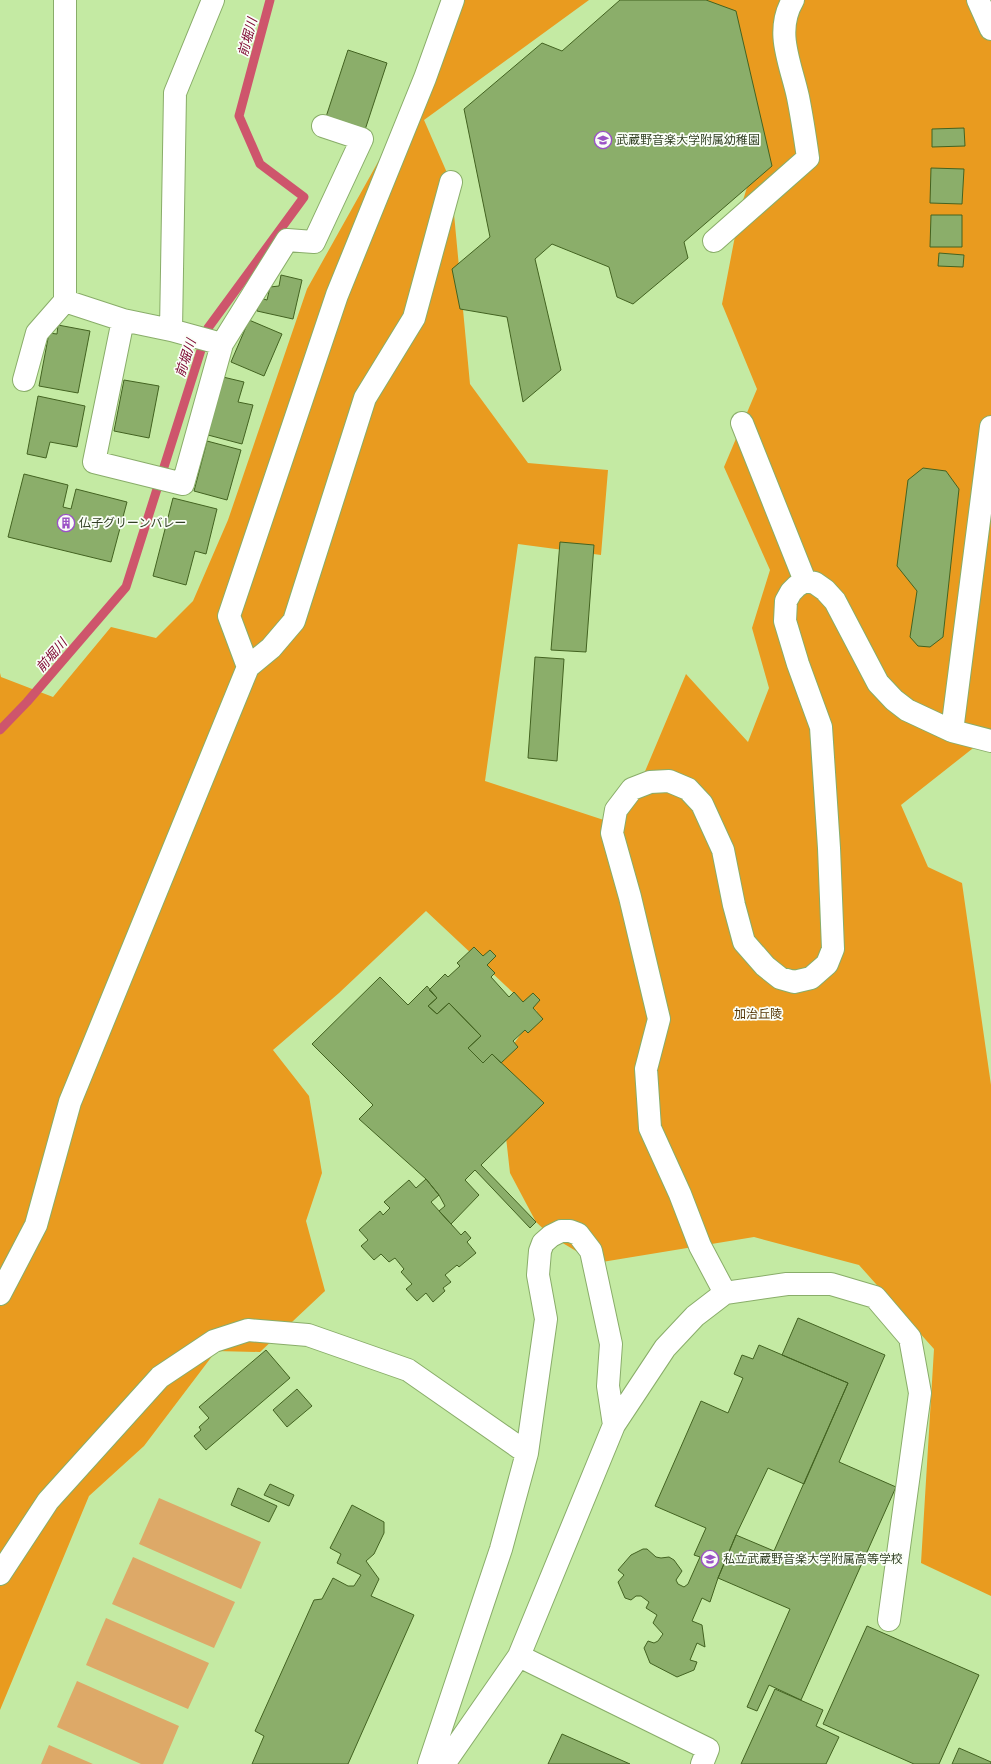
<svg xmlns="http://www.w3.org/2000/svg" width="991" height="1764" font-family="'Open Sans','Noto Sans JP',sans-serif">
<rect width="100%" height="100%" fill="#c4eaa3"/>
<path fill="#dda968" d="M159,1498L261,1542L241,1589L139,1544Z
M133,1557L235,1602L214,1648L112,1604Z
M106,1618L209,1663L188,1709L86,1665Z
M77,1681L179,1726L163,1764H141L57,1727Z
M49,1745L93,1764H41Z"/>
<path fill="#e99b1f" d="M453,0H589L424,120L451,182L470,384L528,463L608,470L601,555L518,544L485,781L622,826L686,674L748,742L769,688L752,628L770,570L724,467L757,389L722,304L740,210L757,155L660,0H991V734L901,805L928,867L962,883L991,1085V1596L921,1563L934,1349L859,1265L754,1237L596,1263L551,1236L536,1222L510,1173L498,1066L537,1011L523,1002L426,911L339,993L273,1050L309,1096L322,1173L306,1221L325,1291L260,1352L216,1351L144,1446L89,1496L0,1710V673L1,677L53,697L111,627L156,638L193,601L228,520L307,289L425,78Z"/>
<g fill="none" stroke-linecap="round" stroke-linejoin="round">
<path stroke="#ce556c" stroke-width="9" d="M0,730L27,702L126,587L208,328L304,197L260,164L239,116L270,0"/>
</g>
<path fill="#8bae6a" stroke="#436321" d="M620,0H706L736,11L772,166L684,242L688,258L633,304L617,297L609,267L552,244L535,259L561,370L523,402L507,317L460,309L452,269L490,237L464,109L542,43L562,51Z
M348,50L387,63L362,139L323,126Z
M964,128L965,146L932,147V129Z
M931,168L964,169L962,204L930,203Z
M931,215H962V247H930Z
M939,253L964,255L963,267L938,266Z
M281,275L302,280L293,319L257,311L260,298L267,300L270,287L279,286Z
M249,320L282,334L264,376L231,362Z
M58,325L90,331L78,393L39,386L49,333L57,334Z
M223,377L244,382L238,402L253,405L242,444L208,435Z
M124,380L159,386L149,438L114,431Z
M38,396L85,406L77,447L50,442L46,458L27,454Z
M207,441L241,450L227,500L194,491Z
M923,468L946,471L959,489L943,637L930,647L918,646L910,637L917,591L897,566L908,480Z
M24,474L68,485L63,507L71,509L76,489L127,502L111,562L8,537Z
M173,498L217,509L206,554L195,551L186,585L153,576Z
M560,542L594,545L586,652L551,650Z
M535,657L564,659L557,761L528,758Z
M474,947L483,956L490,950L496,956L487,965L495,973L491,977L509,997L514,992L523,1002L533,993L540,1000L533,1008L543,1019L528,1033L525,1030L513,1041L518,1047L501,1063L492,1054L483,1063L468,1048L481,1036L449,1003L437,1014L428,1006L437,998L429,990L445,974L448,977L460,966L457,963Z
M380,977L408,1005L427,986L437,998L428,1006L437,1014L449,1003L481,1036L468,1048L483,1063L492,1054L544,1103L481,1165L536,1222L530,1228L475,1170L465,1180L479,1195L451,1224L439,1211L445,1206L439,1195L426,1179L359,1119L373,1105L312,1044Z
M426,1179L439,1195L431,1202L461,1235L465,1231L471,1238L467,1242L476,1253L459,1267L457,1265L445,1275L451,1282L443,1288L445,1291L433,1302L426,1293L417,1301L406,1289L412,1284L401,1272L404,1269L395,1258L389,1262L381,1254L374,1260L361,1246L368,1240L359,1230L380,1211L383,1215L390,1208L384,1202L409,1180L416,1188Z
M798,1318L885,1355L839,1462L896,1487L801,1700L769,1685L757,1711L747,1707L790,1609L718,1578L736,1535L774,1551L848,1383L782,1355Z
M759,1345L848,1383L804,1484L768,1468L736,1535L718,1578L710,1602L702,1598L692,1621L702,1625L705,1647L697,1643L690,1660L697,1662L694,1670L677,1677L650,1663L644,1648L648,1641L654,1643L658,1641L663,1634L653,1623L657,1615L646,1608L649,1602L641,1596H636L631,1600L625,1598L618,1582L624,1575L618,1570L631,1555L643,1549H647L656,1557L661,1558L669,1557L674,1560L682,1571L676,1580L678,1584L684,1587L688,1584L700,1557L694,1555L706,1528L655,1506L701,1401L728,1413L743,1378L734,1374L742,1355L753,1359Z
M266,1350L290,1378L206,1450L194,1436L201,1430L199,1427L209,1418L199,1407Z
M297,1389L312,1406L287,1427L273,1410Z
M270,1484L294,1495L289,1506L264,1495Z
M238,1488L277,1506L269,1522L231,1505Z
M352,1505L384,1522V1533L374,1554L366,1561L379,1579L371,1596L414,1615L348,1764H252L264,1736L255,1731L314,1600L322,1599L333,1578L348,1586H354L361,1575L337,1563L341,1554L330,1548Z
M867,1626L979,1675L939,1764H914L823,1724Z
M775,1689L823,1710L816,1726L839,1737L826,1764H741Z
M562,1734L630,1764H548Z
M959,1748L991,1762V1764H952Z"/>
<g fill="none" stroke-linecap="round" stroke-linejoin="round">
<defs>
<path id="minor" d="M65,0V301L123,320L171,330L175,93L213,0
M978,0L991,29
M714,241L808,158C805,137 802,117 798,97C791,64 774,32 793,0
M123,320L94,462L183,484L222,344L287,240L314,242L362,139L323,126
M171,330L222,344
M24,380L37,333L65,301
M742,423L805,581
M248,667L229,616L337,295L425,78L453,0
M952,731L991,741
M0,1294L36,1225L70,1102L248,667L271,648L294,621L365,398L414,318L451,182
M614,1425L665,1348L695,1316L725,1293
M0,1574L48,1501L160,1377L214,1341L248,1330L308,1335L408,1370L527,1453
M889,1620L920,1393L910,1338L875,1297L831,1284H787L725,1293L700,1246L680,1194L650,1128L646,1069L659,1019L630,897L612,833L616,810L632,789L650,782L669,781L688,789L702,804L723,850L734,905L744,942L765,966L780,978L794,982L811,978L827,964L833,949L829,848L821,727L798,664L785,621L786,601L791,592L797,586L805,581L815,583L825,590L835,601L878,683L894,700L907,710L952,731L991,427
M429,1764L501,1549L527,1453L546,1319L538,1275L540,1251L543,1243L551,1236L561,1231H570L578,1234L591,1251L611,1344L608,1386L614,1425L519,1656
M444,1764L519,1656L708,1749L702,1764"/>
</defs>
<use href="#minor" stroke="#89ad69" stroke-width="24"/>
<use href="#minor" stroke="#fff" stroke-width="22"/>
</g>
<defs>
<symbol id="school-ring" viewBox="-11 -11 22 22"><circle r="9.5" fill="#fafef7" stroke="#9b53c6" stroke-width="1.5"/><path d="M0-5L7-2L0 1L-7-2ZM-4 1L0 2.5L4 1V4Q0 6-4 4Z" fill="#9b53c6"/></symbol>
<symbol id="building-ring" viewBox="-11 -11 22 22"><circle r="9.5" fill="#fafef7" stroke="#9b53c6" stroke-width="1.5"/><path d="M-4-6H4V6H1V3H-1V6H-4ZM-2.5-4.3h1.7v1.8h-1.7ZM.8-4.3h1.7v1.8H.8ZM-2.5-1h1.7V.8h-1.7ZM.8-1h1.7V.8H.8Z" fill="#9b53c6"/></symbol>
</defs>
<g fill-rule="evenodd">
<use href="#school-ring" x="593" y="130" width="20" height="20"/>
<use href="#building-ring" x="56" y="513" width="20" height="20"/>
<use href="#school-ring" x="700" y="1549" width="20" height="20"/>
</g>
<g text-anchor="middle" stroke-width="3.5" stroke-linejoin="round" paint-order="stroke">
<g font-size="12" fill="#324124" stroke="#fafef7" text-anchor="start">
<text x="616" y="144">武蔵野音楽大学附属幼稚園</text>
<text x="79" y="527">仏子グリーンバレー</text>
<text x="723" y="1563">私立武蔵野音楽大学附属高等学校</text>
</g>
<g font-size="12" fill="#543504" stroke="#fafef7">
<text x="758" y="1018">加治丘陵</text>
</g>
<g font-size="13" font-style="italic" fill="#7a012c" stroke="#fafef7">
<text transform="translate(247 37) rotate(-75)" y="5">前堀川</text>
<text transform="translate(185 358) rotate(-72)" y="5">前堀川</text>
<text transform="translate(51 655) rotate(-49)" y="5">前堀川</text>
</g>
</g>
</svg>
